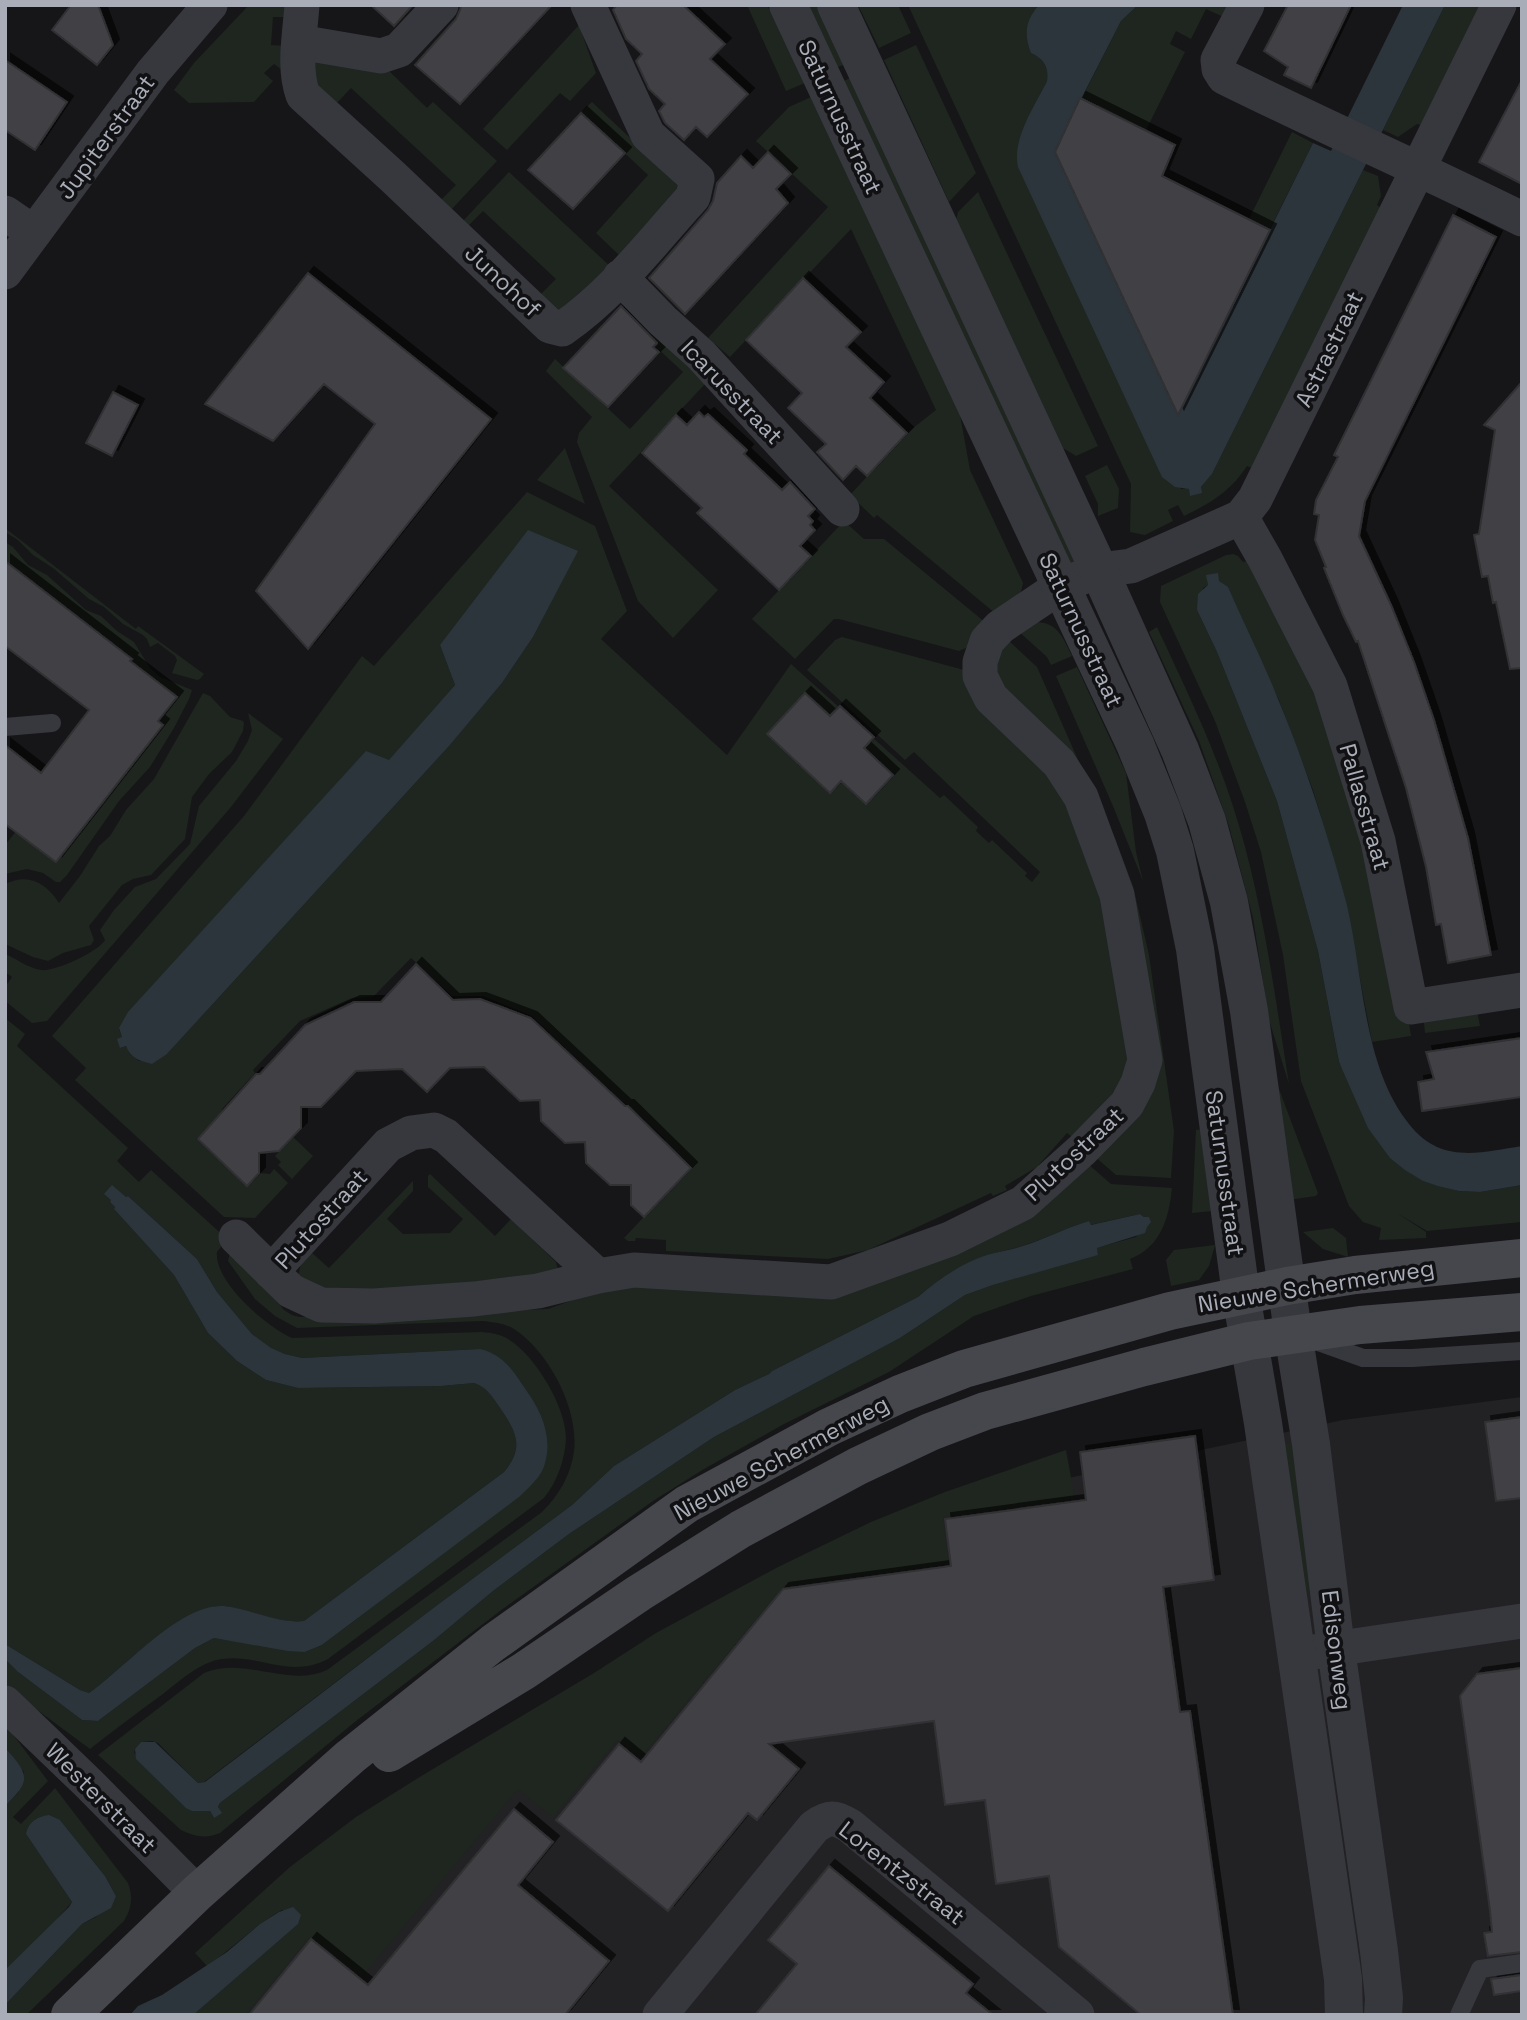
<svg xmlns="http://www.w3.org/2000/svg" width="1527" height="2020" font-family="'Space Grotesk',sans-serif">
<defs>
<filter id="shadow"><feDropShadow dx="6" dy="-6" stdDeviation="0" flood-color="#0009"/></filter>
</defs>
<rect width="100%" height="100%" fill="#161618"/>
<path fill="#222225" d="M1522,1397V2015H171L217,1969L429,1794L784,1574L955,1502L1343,1420Z"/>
<path fill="#1e261f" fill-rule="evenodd" d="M249,5H285L288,17H273L271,45L286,46L282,70L274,64L264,73L273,81L254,102L189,103L174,90L194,63Z
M747,5H767L805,83L786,91Z
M801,5H824L850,62L831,70Z
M858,5H898L911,33L879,48Z
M908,5H1039L1037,7L1031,53C1044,59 1049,67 1047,81L1027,121L1181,489L1201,487L1212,474L1363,170L1378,176L1381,196L1377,205L1384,210L1254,469L1247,466C1231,491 1211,503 1184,516L1178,505L1168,510L1173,521L1145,535L1130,532L1131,484Z
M1138,5H1234L1228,19L1206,9L1191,39L1176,31L1170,44L1185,52L1146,130L1082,98L1121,21Z
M1445,5H1486L1424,126L1417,124L1398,137L1383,130Z
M579,25L596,73L570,101L560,93L507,150L483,129Z
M916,45L976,173L949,202L884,60Z
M313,60L384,66L427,108L433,102L497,161L450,211L440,201L456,185L351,88L336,104L315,82Z
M856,75L1078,559L1069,566L838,84Z
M811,97L960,415L970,470L1023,583L1021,592L996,614L877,515L874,518L850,495L908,432L936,410L851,229L730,357L708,338L828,207L756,141L789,107Z
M592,102L678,183V196L621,257L596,233L648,175L581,112Z
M1292,132L1313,143L1270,229L1249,219Z
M509,172L612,268L558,312L540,295L556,279L483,211L467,227L462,222Z
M978,192L1098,446L1076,456L1063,448L956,220L958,212Z
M621,305L706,383L609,486L718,590L673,638L638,601L577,442L579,433L592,417L546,371L555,359L630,429L683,372L617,311Z
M565,448L585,504L537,480Z
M1107,465L1119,489L1118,508L1098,516V504L1085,476Z
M527,492L595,526L627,611L601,639L727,755L791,664L940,798L944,795L978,827L976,831L989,843L992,840L1027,873L1025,876L1032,882L1040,872L914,752L905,760L807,670L835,640L842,637L964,670L1071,803L1106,901L1130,1053L1124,1084L1076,1140L1067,1133L1037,1167L1005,1186L1007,1190L993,1196L991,1193L868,1250L828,1259L666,1251V1240L636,1238L635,1241H628L624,1238L690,1168L665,1144V1139L629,1105H624L532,1016L483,996H452L411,958L374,996L352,998L300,1021L253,1070L255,1073L222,1109V1113L197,1139L247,1186L260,1173L270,1174L274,1169L288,1183L255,1218L224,1217L75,1080L86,1068L52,1036L244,816L362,656L374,666ZM577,551L533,637L502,683L450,745L167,1054L139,1061L130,1054L126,1046L120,1048L122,1037L119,1029L366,752L389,761L455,685L440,645Z
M844,521L864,539H884L986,623L966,648L959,651L839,619H834L795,659L752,619Z
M5,528L136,629L138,626L204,674L200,679L197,680L172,673L177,660L175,656L158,643L150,647L147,639L143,635L123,624L104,607L89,599L53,568L33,555L18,540L5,532Z
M5,542L13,547L28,565L47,575L86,610L101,616L117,631L134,642L150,668L160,677L192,690L189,699L174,728L150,767L119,801L67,875L60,882H56L43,873L27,869L5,874V845L18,829L28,841L56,863L162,725L159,721L177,697L5,561Z
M1233,554L1238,556L1243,562L1247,561L1315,690L1363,843L1398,1018L1409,1023L1411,1036L1372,1042L1344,894L1313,790L1278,698L1207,575L1208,585L1203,588L1197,610L1217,652L1277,801L1318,951L1339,1063L1423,1181L1459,1191L1480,1192L1522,1185V1222L1427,1231L1397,1213L1426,1232V1238L1379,1240L1381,1228L1363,1222L1349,1206L1301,1081L1283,955L1261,852L1245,802L1215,721L1160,602L1161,586L1226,555Z
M1035,622C1058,622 1063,638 1072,656L1051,665L1047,657L1017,630Z
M1157,627C1184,685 1212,742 1232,803C1262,894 1274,990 1289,1084L1269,1020L1253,918L1229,826L1199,741L1149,632Z
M1008,640L1037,667L1083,771L1002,688L995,665L997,657Z
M1077,667L1126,773L1136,852L1143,881L1113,806L1056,676Z
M203,693L210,696L230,717L243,721L244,723L243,731L232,752L209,774L192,797L185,839L151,875L133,879L122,885L89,926L94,940L91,945L63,953L48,961L33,957L5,944V884C29,872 47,884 59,903L80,876L99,846L110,836L126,810L154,779Z
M248,713L283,739L231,807L47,1021L32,1023L5,1001V987L12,977L5,972V954C17,959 28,968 41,970C55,972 98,952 105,940L100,930L114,910L135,887L156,879L190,844L199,806L236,761L248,741L252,730Z
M1113,833L1133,886L1149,955L1174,1131L1171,1178L1116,1175L1093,1155L1138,1103L1109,835Z
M1477,1011L1480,1026L1425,1033L1424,1023L1426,1018Z
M5,1018L25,1034L17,1046L128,1148L117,1161L139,1182L151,1170L227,1239L217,1252C214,1282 267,1327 292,1338L482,1332C491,1333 500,1334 508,1339C535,1355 566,1407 566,1438C565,1460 557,1482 544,1498L328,1659C290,1679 260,1654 222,1659C200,1662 181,1680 163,1694C138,1712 114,1730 90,1749L17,1695L5,1683V1659L18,1672L82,1720L98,1721L195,1648L214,1638L305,1652L322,1645L353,1622L536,1480L480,1349L302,1358L285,1354L270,1348L252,1334L217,1292L197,1259L128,1196L111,1201L110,1202L115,1207L114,1209L174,1275L208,1333L237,1361L266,1380L298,1388L441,1386L474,1383C486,1387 491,1395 498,1405C515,1430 526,1446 504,1472L304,1621C285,1623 264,1616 245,1612C239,1610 231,1607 224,1606C179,1605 125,1668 89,1693L80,1690L5,1644Z
M1270,1065L1318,1193L1316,1196L1288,1200Z
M1202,1129L1212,1211L1192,1213L1196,1130Z
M293,1137L313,1156L292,1179L278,1165L281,1162L275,1156Z
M1087,1163L1111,1184L1172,1188C1169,1218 1161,1247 1130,1259L1133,1269L1031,1296L974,1316L889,1372L784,1424L704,1469L653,1501L500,1611L356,1721L220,1833C206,1839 195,1837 181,1830L98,1755L204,1673C245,1656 287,1688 327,1670L542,1512C559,1495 571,1475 574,1451C579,1409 549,1352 514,1329C504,1323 493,1322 482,1321L297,1328L275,1316L255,1299L228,1261L230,1252L264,1285L284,1310L292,1315L299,1317L548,1309L623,1282L808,1294ZM1140,1214L1144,1217H1149V1223L1136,1237L1096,1248L1098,1254L993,1285L965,1295L900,1338L714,1437L569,1534L493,1591L433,1641L220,1803L214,1818L210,1811H192L134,1753L135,1749L141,1742L152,1741L158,1743L198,1783L204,1782L436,1606L572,1505L614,1466L735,1390L769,1374L772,1371L918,1297C939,1279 960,1264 987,1256C1000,1251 1015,1249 1028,1244C1049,1237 1068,1227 1089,1221L1090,1225Z
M430,1174L495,1236L511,1219L556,1262L558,1270L554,1279L332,1292L298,1277L301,1263L311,1252L329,1268L413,1181V1191L387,1219L403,1234L450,1233L463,1219L428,1187V1176Z
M1333,1228L1346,1238L1348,1257L1323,1249L1303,1232Z
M1215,1245L1209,1266L1199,1280L1171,1286L1166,1260L1174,1250Z
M1296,1442L1317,1591L1296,1592L1278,1445Z
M1066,1450L1075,1499L943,1517L949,1564L784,1586L640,1758L617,1740L553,1817L518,1789L360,1979L309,1938L245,2015H193L298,1924L300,1920L282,1910C255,1925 233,1948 207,1966L195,1953L290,1867L356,1817L418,1778L594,1673L656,1633L778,1567L871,1522L945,1492Z
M5,1724L48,1781L13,1817L21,1824L55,1788L128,1883C133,1897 132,1908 124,1921L26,2015H5V2005L82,1924L96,1917L116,1896L105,1876L60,1820L26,1834L72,1902L5,1979V1806L18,1793L24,1772L5,1748Z"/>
<path fill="#2c353c" d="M1039,5H1138L1121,21L1057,146L1178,415L1313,143L1331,151L1403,5H1445L1212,474L1201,487L1202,493L1190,496L1189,489L1175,487L1162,477L1018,167C1012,138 1035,106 1047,81C1049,67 1044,59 1031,53C1024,34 1025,21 1039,5Z
M528,530L578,551L533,637L502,683L450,745L167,1054L152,1064C140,1061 130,1058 126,1046L120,1048L117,1039L122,1037L119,1028L128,1012L366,751L389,760L455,685L440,645Z
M1218,573L1219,581L1228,587C1244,624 1263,661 1278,699C1304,761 1325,826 1343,890C1364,964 1360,1063 1409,1124C1440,1164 1479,1153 1522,1146V1185L1480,1192L1459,1191L1438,1186L1423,1181L1405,1170L1390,1158L1368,1128L1339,1062L1318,951L1277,801L1217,652L1197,610L1198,594L1208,585L1206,575Z
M112,1185L126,1197L128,1196L197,1259L217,1292L252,1334L271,1348L285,1354L302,1358L480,1349C502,1354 512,1369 524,1387C540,1409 553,1435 545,1463C542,1477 529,1487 519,1497L322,1645L305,1652L288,1651L214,1638L195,1648L98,1721L82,1720L18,1672L5,1659V1644L80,1690L89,1693C124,1669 180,1603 224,1606C251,1609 277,1624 304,1621L504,1472C526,1446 515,1430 498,1405C491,1395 486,1387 474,1383L441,1386L298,1388L266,1380L237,1361L208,1333L174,1275L114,1209L115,1207L110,1202L111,1200L104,1194Z
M1140,1214L1144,1217H1149L1151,1222L1147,1227L1145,1233L1097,1248L1098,1255L993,1285L965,1295L900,1338L714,1437L569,1534L493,1591L433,1641L220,1803L218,1807L222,1813L214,1818L210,1811H192L186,1808L136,1759L135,1749L141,1742H155L198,1783L205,1782L436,1606L572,1505L614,1466L735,1390L769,1374L772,1371L918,1297C939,1279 960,1264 987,1255C1001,1251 1015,1249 1029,1244C1049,1237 1068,1227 1089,1221L1091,1225Z
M5,1748C30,1775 31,1781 5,1806Z
M49,1815L60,1820L105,1876L116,1896L111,1908L82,1924L5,2005V1970L69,1907L72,1902L26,1834C29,1821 37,1817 49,1815Z
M293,1907L301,1915L298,1924L193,2015H130L138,2006L162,1995L227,1952L260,1924L279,1912Z"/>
<path fill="#404145" stroke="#303034" stroke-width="2" filter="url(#shadow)" d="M71,5H98L113,45L97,65L52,30Z
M371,5H413L394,26Z
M461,5H552L460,104L415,65L456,19L460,10Z
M617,5H683L725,44L710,59L748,94L707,137L696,127L684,140L665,123L659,111L665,104L649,89L636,61L642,54L626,39L613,10Z
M1288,5H1351L1311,88L1284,75L1288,67L1264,51Z
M5,60L67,102L35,150L5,130Z
M1522,80V184L1479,162Z
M1080,98L1175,145L1162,176L1270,230L1178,415L1055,152Z
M581,113L625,153L573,209L528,170Z
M768,152L791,174L776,189L788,203L685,314L649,278L708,210L713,201L717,183L741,156L753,168Z
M1453,215L1496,237L1365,501L1359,536L1391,605L1414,662L1434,720L1468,838L1491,955L1448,963L1441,924L1436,925L1426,867L1406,788L1358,641L1356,642L1343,615L1324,568L1326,567L1315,540L1319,515L1314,514L1316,500L1338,457L1334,455Z
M308,273L491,419L308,649L256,591L375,424L324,384L273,441L205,404Z
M803,278L861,332L846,347L884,382L870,398L907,433L867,476L856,466L843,480L817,452L826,444L788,408L802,393L746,340Z
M621,306L657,343L653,347L659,352L608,407L563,368Z
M1522,382V668L1510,669L1496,602L1493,603L1488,576L1482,577L1474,535L1479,534L1495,430L1484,425Z
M113,392L138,405L112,456L86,443Z
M699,412L704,417L708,414L747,450L744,454L782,490L790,482L815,509L808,516L813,521L810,525L815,530L800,546L811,556L779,590L697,513L702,508L642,453L676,415L687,425Z
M5,561L132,659L130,661L177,697L158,721L163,725L56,862L5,824V745L41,773L89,710L5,646Z
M805,693L830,716L840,706L874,737L864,748L893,775L866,804L841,781L830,793L767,734Z
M416,964L453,1000L480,999L531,1018L625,1106H628L691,1168L644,1217L631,1205V1185H610L586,1163L585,1142L565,1143L541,1121L540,1100L520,1101L484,1067L450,1068L427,1092L402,1069L356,1071L321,1107H301V1128L279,1151L259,1153V1173L247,1186L198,1139L256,1074H260L305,1025L354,1002H381Z
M1522,1038V1097L1422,1111L1418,1082L1434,1079L1426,1052Z
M1522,1417V1498L1496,1501L1485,1422Z
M1195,1436L1214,1580L1163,1587L1180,1712L1190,1711L1233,2015H1141L1059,1947L1049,1876L996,1884L985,1800L945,1805L934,1721L769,1744L799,1769L757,1820L748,1813L668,1911L556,1820L619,1744L641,1762L783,1589L951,1566L945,1519L1086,1500L1080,1452Z
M1522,1668V1952L1488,1956L1484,1933L1492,1932L1490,1910L1460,1696L1477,1674Z
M514,1809L553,1842L518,1885L609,1961L565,2015H249L311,1939L368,1985Z
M829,1866L973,1984L966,1993L993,2015H755L797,1964L768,1940Z
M1522,1975V1991L1494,1995L1491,1979Z"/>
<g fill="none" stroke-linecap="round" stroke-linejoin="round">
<path stroke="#37383d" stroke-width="18" d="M5,727L52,723
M1313,1340L1363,1358H1412L1522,1351
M1459,2015L1480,1969L1522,1963"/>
<path stroke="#37383d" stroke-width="35" d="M302,5C300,34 293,68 303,95L392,176L550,326L562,329C613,294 652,242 693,197L697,179L648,135L588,5
M1247,5L1218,60L1219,69L1224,77C1323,126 1423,170 1522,219
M299,42L381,56L399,50L441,5
M5,213L34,233
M5,272L153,72L210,5
M620,277L663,321L701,355L842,509
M1241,517L1265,559L1330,686L1378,841L1411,1007L1522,990
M236,1237L291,1291L321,1305L374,1306L474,1299L538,1291L598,1276L634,1270L831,1282L950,1239L1023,1203L1082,1150L1127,1104L1138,1083L1145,1060L1117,895L1081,797L1059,763L991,698L980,676V662L987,641L1000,627L1061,586L1099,570L1131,566L1241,517L1255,499L1499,5
M271,1272L388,1145L411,1133L434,1130L446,1136L598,1276
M1307,1653L1522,1621
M5,1703L87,1782L197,1893
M660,2015L814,1827C829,1816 835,1817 850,1826L1077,2015"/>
<path stroke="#37383d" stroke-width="38" d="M788,5L1135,744L1163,813L1175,851L1195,949L1241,1295L1263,1423L1343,1979L1344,2015
M836,5L1099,570L1180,750L1207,821L1229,902L1249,1011L1293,1333L1311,1444L1336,1649L1379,1951L1384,1998L1383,2015"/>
<path stroke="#45474d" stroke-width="38" d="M389,1753L524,1671L639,1593L741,1529L858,1466L930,1432L985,1411L1144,1367L1249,1341L1360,1325L1522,1312
M70,2015L197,1893L350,1757L493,1643L687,1504L829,1427L900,1394L964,1369L1170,1311L1287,1286L1355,1275L1522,1258"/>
</g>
<g text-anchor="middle" stroke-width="7" stroke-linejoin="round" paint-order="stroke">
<g font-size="23" fill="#a8adb8" stroke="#111113">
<text transform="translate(840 117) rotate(65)" y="8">Saturnusstraat</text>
<text transform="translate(106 137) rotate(-54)" y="8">Jupiterstraat</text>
<text transform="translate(503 281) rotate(43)" y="8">Junohof</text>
<text transform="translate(1329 349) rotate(-64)" y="8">Astrastraat</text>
<text transform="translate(732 392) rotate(46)" y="8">Icarusstraat</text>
<text transform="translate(1081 630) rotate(65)" y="8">Saturnusstraat</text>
<text transform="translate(1365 807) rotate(74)" y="8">Pallasstraat</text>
<text transform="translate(1074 1154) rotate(-43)" y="8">Plutostraat</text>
<text transform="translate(1225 1173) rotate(82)" y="8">Saturnusstraat</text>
<text transform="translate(321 1219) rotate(-48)" y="8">Plutostraat</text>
<text transform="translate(1316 1286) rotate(-9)" y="8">Nieuwe Schermerweg</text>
<text transform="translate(781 1458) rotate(-28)" y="8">Nieuwe Schermerweg</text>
<text transform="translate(1337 1650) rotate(83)" y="8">Edisonweg</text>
<text transform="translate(101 1798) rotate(45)" y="8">Westerstraat</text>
<text transform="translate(902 1873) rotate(38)" y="8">Lorentzstraat</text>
</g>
</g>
<rect width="1527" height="2020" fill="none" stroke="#a8adb8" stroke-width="14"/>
</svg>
